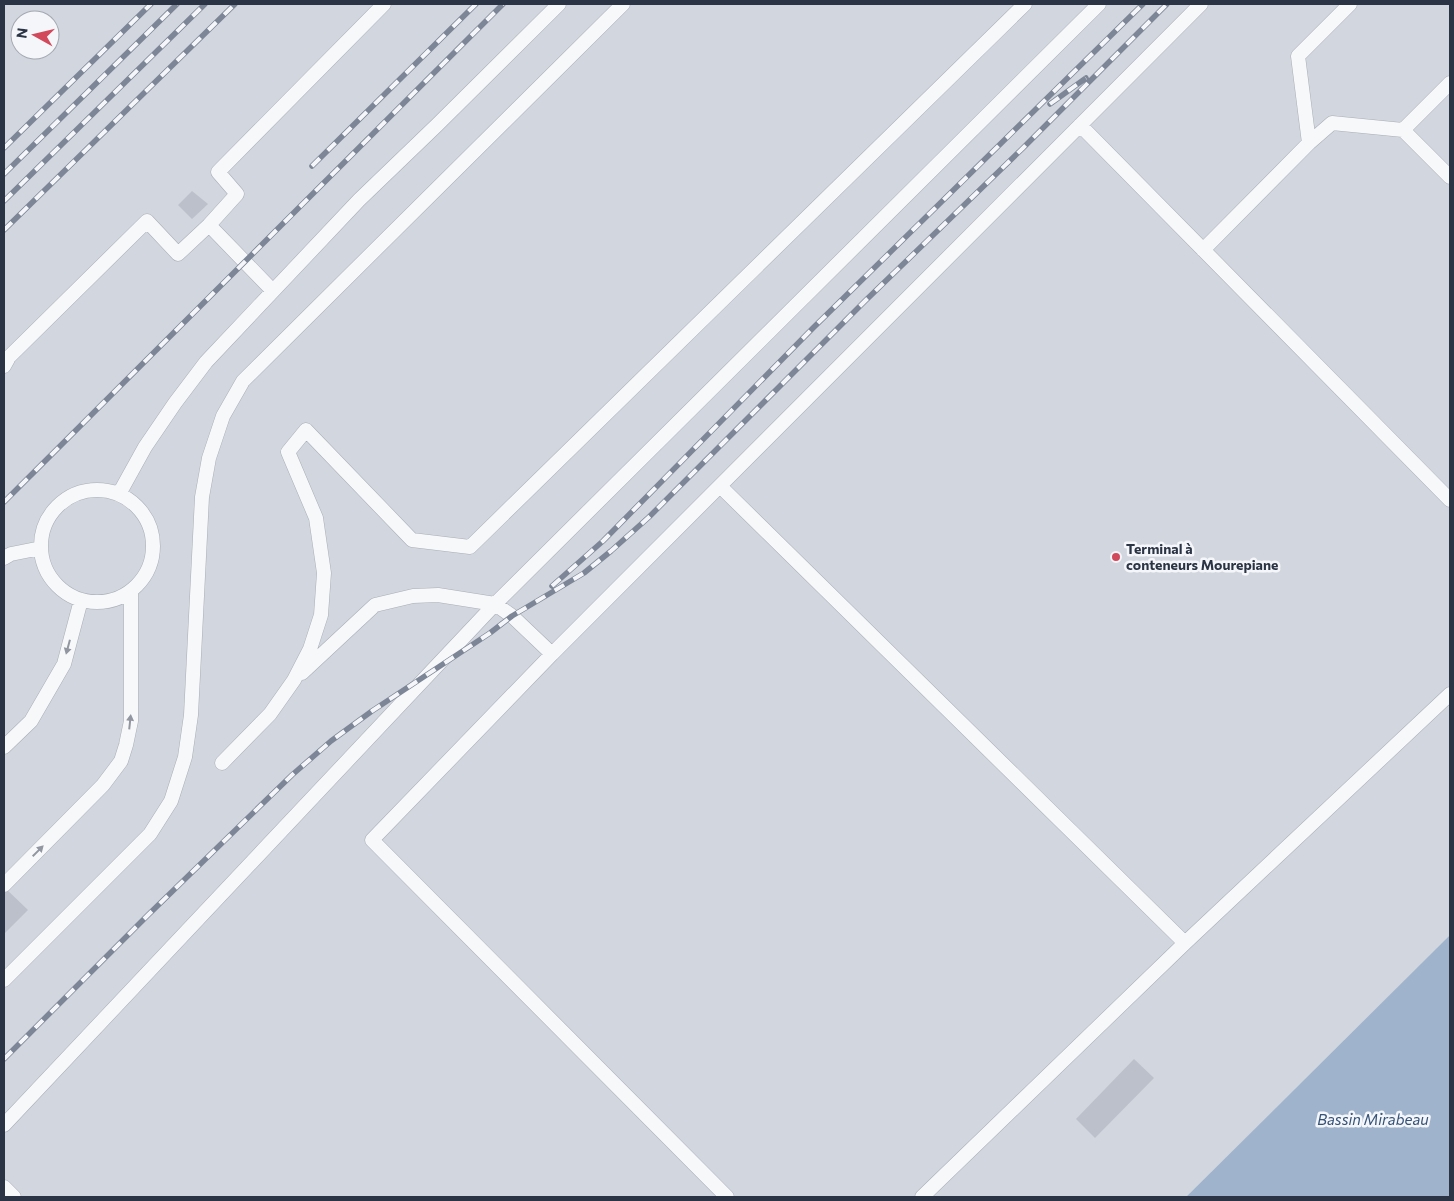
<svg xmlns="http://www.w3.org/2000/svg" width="1454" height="1201" font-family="Commissioner,sans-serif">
<rect width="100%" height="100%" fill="#e4e7ec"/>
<path fill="#d2d6de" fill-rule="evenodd" d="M4,4H1450V935L1186,1197H4ZM20,20H50V50H20Z"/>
<path fill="#9fb4cc" d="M1450,935V1197H1186Z"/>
<path fill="#bbc0ca" d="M192,191L208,204L192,219L178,205Z
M4,887L28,910L4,934Z
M1134,1059L1154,1078L1095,1138L1076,1119Z"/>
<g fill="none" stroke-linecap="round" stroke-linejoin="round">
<defs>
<path id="lane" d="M1080,125L1450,500
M1403,130L1450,177
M1309,143L1298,56L1350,4
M1203,250L1309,143L1332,123L1403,130L1450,83
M273,291L209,225L237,194L218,172L384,4
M4,366L9,357L147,221L178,254L209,225
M720,486L1185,943
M41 546a56 56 0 1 1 112 0a56 56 0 1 1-112 0Z
M119,494L145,447L175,403L206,362L359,200L437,125L559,4
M4,558L11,554L41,548
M552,654L1201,4
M302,673L375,605L413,596L438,595L495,604L512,616L552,654L372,840L727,1197
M4,747L31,721L64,664L81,600
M222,763L270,714L294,680L310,649L321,615L324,573L316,518L288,452L306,430L412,540L470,547L1025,4
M4,885L103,785L121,761L126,745L131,721V591
M4,980L150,834L171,801L185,757L191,715L202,497L209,458L223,416L243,381L623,4
M4,1125L495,604L1099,4
M4,1187L14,1197
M922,1197L1185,943L1450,694"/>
</defs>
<use href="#lane" stroke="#a9aeb7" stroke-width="15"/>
<use href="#lane" stroke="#f7f8fa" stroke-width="14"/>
<defs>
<path id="rail" d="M1050,104L1086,78
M4,148L151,4
M312,166L476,4
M4,174L177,4
M4,201L205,4
M4,230L235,4
M4,502L503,4
M552,586L603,541L813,328L1143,4
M4,1059L148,915L292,775L331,741L372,711L490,633L512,616L584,573L611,551L649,517L865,301L1023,148L1167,4"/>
</defs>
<use href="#rail" stroke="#7d8696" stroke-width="5.5"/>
<use href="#rail" stroke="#f4f6f9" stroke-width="4" stroke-dasharray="11" stroke-linecap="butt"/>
</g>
<defs><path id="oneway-solid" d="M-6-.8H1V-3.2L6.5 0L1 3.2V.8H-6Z" transform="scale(1.25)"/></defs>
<g fill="#9196a0">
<use href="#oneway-solid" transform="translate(68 647) rotate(105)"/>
<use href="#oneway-solid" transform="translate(130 722) rotate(-84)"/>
<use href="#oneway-solid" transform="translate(38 851) rotate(-45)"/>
</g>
<circle fill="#d1495b" stroke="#f4f6f9" stroke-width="2" cx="1116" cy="557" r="5"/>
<g text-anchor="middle" stroke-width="5" stroke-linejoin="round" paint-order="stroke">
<g font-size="14" font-weight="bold" fill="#2b3445" stroke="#f4f6f9" text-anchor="start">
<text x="1126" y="554">Terminal à<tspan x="1126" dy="16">conteneurs Mourepiane</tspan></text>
</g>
<g font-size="15" font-style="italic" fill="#34527a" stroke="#f4f6f9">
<text x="1373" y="1125">Bassin Mirabeau</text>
</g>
</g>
<rect width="1454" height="1201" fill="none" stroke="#2b3445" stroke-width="10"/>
<g transform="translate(35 35) rotate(278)"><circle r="24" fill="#f4f6f9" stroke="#a4a8b1"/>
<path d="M0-4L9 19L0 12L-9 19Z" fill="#d1495b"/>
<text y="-8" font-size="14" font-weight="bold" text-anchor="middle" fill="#2b3445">N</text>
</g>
</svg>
